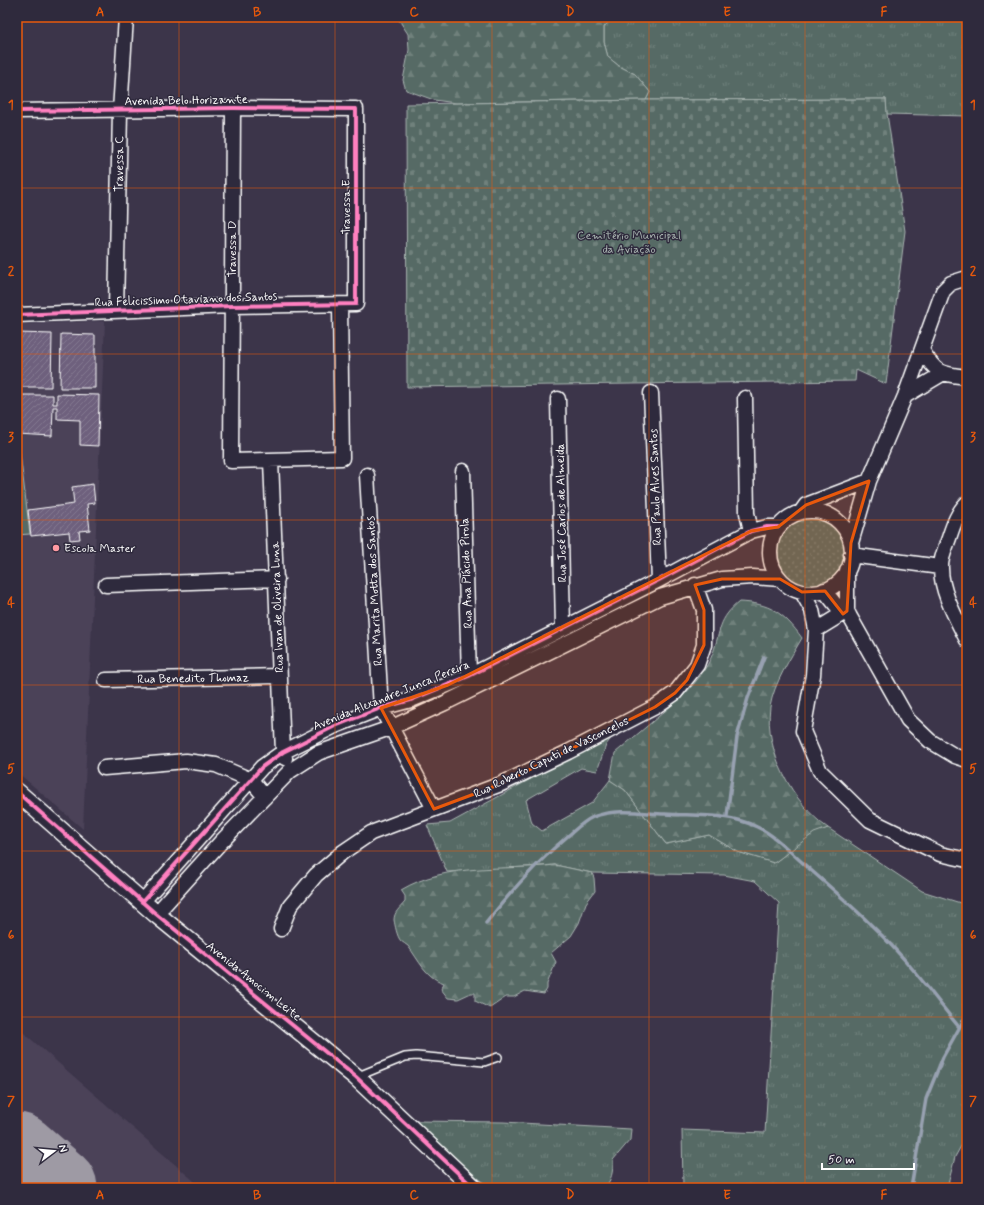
<svg xmlns="http://www.w3.org/2000/svg" width="984" height="1205" font-family="Mynerve,sans-serif">
<defs>
<pattern id="grass-tufts" width="24" height="20" patternUnits="userSpaceOnUse"><rect width="24" height="20" fill="#566b65"/><path d="M3 7l-1-3M5 7V3M7 7l1-3M15 17l-1-3M17 17v-4M19 17l1-3" fill="none" stroke="#6f817c"/></pattern>
<pattern id="forest-firs" width="22" height="20" patternUnits="userSpaceOnUse"><rect width="22" height="20" fill="#566b65"/><path d="M5 1l3.5 6h-7zM16 11l3.5 6h-7z" fill="#6f817c"/></pattern>
<pattern id="cemetery-stones" width="16" height="16" patternUnits="userSpaceOnUse"><rect width="16" height="16" fill="#566b65"/><path d="M2 7V4a2 2 0 0 1 4 0v3zM10 15v-3a2 2 0 0 1 4 0v3z" fill="#6f817c"/></pattern>
<pattern id="park-dots" width="8" height="8" patternUnits="userSpaceOnUse"><rect width="8" height="8" fill="#566b65"/><path d="M2 2h.1M6 6h.1" fill="none" stroke="#6f817c" stroke-width="1.8" stroke-linecap="round"/></pattern>
<pattern id="building-hatch" width="6" height="6" patternUnits="userSpaceOnUse"><rect width="6" height="6" fill="#6e617d"/><path d="M-1 1l2-2M0 6l6-6M5 7l2-2" fill="none" stroke="#847990"/></pattern>
</defs>
<rect width="100%" height="100%" fill="#3c354a"/>
<filter id="ink" filterUnits="userSpaceOnUse"><feTurbulence type="fractalNoise" baseFrequency=".025" numOctaves="2"/><feDisplacementMap in="SourceGraphic" scale="8" xChannelSelector="R" yChannelSelector="G"/><feConvolveMatrix kernelMatrix="1 2 1 2 8 2 1 2 1" color-interpolation-filters="sRGB"/></filter>
<g filter="url(#ink)">
<path fill="#4b4259" d="M105,321L83,829L17,772V324Z
M17,1027L202,1188H17Z"/>
<path fill="url(#grass-tufts)" stroke="#aab5b2" d="M613,17H967V116L887,114L886,99L646,100L650,92L635,74L619,66L608,57L604,42V26Z
M615,733L606,745L597,771L581,768L526,800L532,823L542,831L592,803L610,780L625,790L666,844L709,835L738,852L774,863L814,832L828,828L922,891L967,905V1135L955,1157L947,1188H683L682,1130L765,1133L779,903L755,881L724,875L592,873L555,865L447,872L427,825L450,823Z
M415,1121L503,1122L631,1129L630,1140L613,1160C613,1172 612,1180 604,1188H490L439,1145Z"/>
<path fill="url(#forest-firs)" stroke="#aab5b2" d="M397,17H613L604,27V42L608,57L619,66L635,74L650,92L646,100L456,103L434,100L406,90L403,80L409,50L408,34Z
M739,602C770,603 784,613 802,638C790,659 774,683 770,707C764,750 793,804 828,828L814,833L774,863L738,852L709,835L666,844L625,790L610,780L615,753L683,696C695,683 707,669 713,653C721,630 718,619 739,602Z
M555,865L592,873L594,878L595,891L586,903L579,923L571,936L551,953L556,962L547,984V989L544,994L525,991L514,997H506L490,1008L475,1001V993H471L458,999L448,998L441,989L444,983C425,977 419,960 408,946C406,944 403,943 401,941C397,937 395,925 394,920C394,912 400,908 405,902V896L401,890C448,862 503,871 555,865Z"/>
<path fill="url(#cemetery-stones)" stroke="#aab5b2" d="M886,99L887,114L905,231L886,384L856,370L855,381L407,387L406,104L646,100Z"/>
<path fill="url(#park-dots)" stroke="#aab5b2" d="M777 552a34 34 0 1 1 68 0a34 34 0 1 1-68 0Z"/>
<path fill="#566b65" stroke="#aab5b2" d="M17,453H20L30,534L17,535Z"/>
<g fill="none" stroke-linecap="round" stroke-linejoin="round">
<path stroke="#98a1b1" stroke-width="3.5" d="M727,816L737,737L748,698L764,657
M486,923C511,891 538,861 569,835C576,829 584,821 593,817C617,808 641,813 665,814C697,816 728,813 757,827C775,835 790,852 805,865C843,898 883,933 915,972C930,990 944,1009 959,1027
M911,1188L926,1099L943,1057L967,1014"/>
<path stroke="#9e9aa4" stroke-width="83" d="M17,1154L56,1188"/>
</g>
<path fill="url(#building-hatch)" stroke="#fff" d="M18,333L52,334L51,387H17Z
M61,334L95,335V388H60Z
M57,394L99,395L98,446L80,445V420L57,419V407H53L52,436L17,434V395H53V404H57Z
M93,484L95,503L87,504L90,530L79,531L80,539L70,540L69,532L31,536L28,510L74,504L72,487Z"/>
<g fill="none" stroke-linecap="round" stroke-linejoin="round">
<defs>
<path id="service" d="M356,1077L405,1057L416,1056L484,1062L498,1057"/>
<path id="minor" d="M233,108L231,461L342,458L340,305
M17,111L233,108L356,109V304L231,306L17,315
M116,311L120,111L126,17
M922,350C936,374 941,374 967,377
M651,393L659,580
M905,396L942,374
M745,398L747,513L751,531
M558,399L563,627
M271,461L283,752L285,758
M463,471L469,676
M367,475L381,708L434,809
M967,503C958,512 954,523 950,535C947,545 940,558 941,568C941,592 956,618 967,640
M770 552a41 41 0 1 1 82 0a41 41 0 1 1-82 0Z
M801,512L806,505L869,481
M851,543L869,481L905,396L943,291L951,283L967,278
M851,555L940,567
M847,570V611L850,617L908,720L930,741L955,756L967,760
M106,585L277,579
M824,590L843,614
M802,592L812,610L816,630L813,675L803,731L820,771L870,820L940,854L967,860
M816,630L847,611
M106,680L280,676
M104,768L186,761L216,765L251,780L265,797
M142,902L262,767L283,752L335,726L381,708L411,700L469,676L659,580L751,531L767,527H778
M156,914L220,843L290,771L318,753L390,728L445,703L660,597L722,579L753,577L780,579
M281,929L290,906L316,875L343,852L371,833L501,784L568,752L655,707L675,693L697,665L704,645V610L695,585"/>
<path id="tertiary" d="M17,792L156,914L356,1077L474,1188"/>
</defs>
<use href="#service" stroke="#fff" stroke-width="10"/>
<use href="#minor" stroke="#fff" stroke-width="17"/>
<use href="#tertiary" stroke="#fff" stroke-width="20"/>
<use href="#service" stroke="#2f2a3d" stroke-width="7"/>
<use href="#minor" stroke="#2f2a3d" stroke-width="14"/>
<use href="#tertiary" stroke="#2f2a3d" stroke-width="17"/>
<defs>
<path id="cycleway" d="M17,111L233,108L356,109V304L231,306L17,315
M17,792L156,914L356,1077L474,1188
M142,902L262,767L283,752L335,726L381,708L411,700L469,676L659,580L751,531L767,527H778"/>
</defs>
<use href="#cycleway" stroke="#2f2a3d" stroke-width="6"/>
<use href="#cycleway" stroke="#ff80c0" stroke-width="4"/>
</g>
</g>
<path fill="#e8590c" fill-opacity="0.2" stroke="#e8590c" stroke-width="3" stroke-linejoin="round" d="M869,481L851,543L847,611L843,614L825,591L802,592L780,579H722L695,585L704,610V645L687,680L675,693L655,707L501,784L434,809L381,708L448,685L751,531L778,527L806,505Z"/>
<path fill="none" stroke="#e8590c" stroke-width="1" stroke-opacity="0.55" d="M179,17V1188M335,17V1188M492,17V1188M649,17V1188M805,17V1188M17,188H967M17,354H967M17,520H967M17,685H967M17,851H967M17,1017H967"/>
<circle fill="#ff9aa2" stroke="#2f2a3d" stroke-width="1.5" cx="56" cy="548" r="4"/>
<g text-anchor="middle" stroke-width="3" stroke-linejoin="round" paint-order="stroke">
<g font-size="12" fill="#fff" stroke="#2f2a3d">
<text transform="translate(186 100) rotate(-1)" y="4">Avenida Belo Horizante</text>
<text transform="translate(119 164) rotate(-89)" y="4">Travessa C</text>
<text transform="translate(346 207) rotate(-90)" y="4">Travessa E</text>
<text transform="translate(232 249) rotate(-90)" y="4">Travessa D</text>
<text transform="translate(186 299) rotate(-2)" y="4">Rua Felicissimo Otaviano dos Santos</text>
<text transform="translate(655 487) rotate(-92)" y="4">Rua Paulo Alves Santos</text>
<text transform="translate(561 513) rotate(-91)" y="4">Rua José Carlos de Almeida</text>
<text transform="translate(466 573) rotate(-92)" y="4">Rua Ana Plácido Pirola</text>
<text transform="translate(374 591) rotate(-93)" y="4">Rua Marita Motta dos Santos</text>
<text transform="translate(277 607) rotate(-92)" y="4">Rua Ivan de Oliveira Luna</text>
<text transform="translate(193 678) rotate(-1)" y="4">Rua Benedito Thomaz</text>
<text transform="translate(391 695) rotate(-22)" y="4">Avenida Alexandre Junca Pereira</text>
<text transform="translate(551 757) rotate(-26)" y="4">Rua Roberto Caputi de Vasconcelos</text>
<text transform="translate(254 981) rotate(39)" y="4">Avenida Amocim Leite</text>
</g>
<g font-size="12" fill="#aab5b2" stroke="#2f2a3d">
<text x="629" y="239">Cemitério Municipal<tspan x="629" dy="14">da Aviação</tspan></text>
</g>
<g font-size="12" fill="#fff" stroke="#2f2a3d" text-anchor="start">
<text x="64" y="552">Escola Master</text>
</g>
</g>
<rect width="984" height="1205" fill="none" stroke="#2f2a3d" stroke-width="44"/>
<g transform="translate(54 1151) rotate(74)" stroke="#2f2a3d" stroke-width="3" paint-order="stroke">
<path d="M0-3L7 15L0 10L-7 15Z" fill="#ffffff"/>
<text y="-6" font-size="11" font-weight="bold" text-anchor="middle" fill="#ffffff">N</text>
</g>
<path d="M822 1163v6h92v-6" fill="none" stroke="#ffffff" stroke-width="2"/>
<text x="828" y="1163" font-size="12" fill="#ffffff" stroke="#2f2a3d" stroke-width="3" paint-order="stroke">50 m</text>
<rect x="22" y="22" width="940" height="1161" fill="none" stroke="#e8590c" stroke-width="1.5"/>
<g font-size="13" text-anchor="middle" font-weight="bold" fill="#e8590c">
<text x="100" y="16">A</text>
<text x="257" y="16">B</text>
<text x="414" y="16">C</text>
<text x="570" y="16">D</text>
<text x="727" y="16">E</text>
<text x="884" y="16">F</text>
<text x="11" y="109">1</text>
<text x="973" y="109">1</text>
<text x="11" y="275">2</text>
<text x="973" y="275">2</text>
<text x="11" y="441">3</text>
<text x="973" y="441">3</text>
<text x="11" y="607">4</text>
<text x="973" y="607">4</text>
<text x="11" y="773">5</text>
<text x="973" y="773">5</text>
<text x="11" y="939">6</text>
<text x="973" y="939">6</text>
<text x="11" y="1105">7</text>
<text x="973" y="1105">7</text>
<text x="100" y="1199">A</text>
<text x="257" y="1199">B</text>
<text x="414" y="1199">C</text>
<text x="570" y="1199">D</text>
<text x="727" y="1199">E</text>
<text x="884" y="1199">F</text>
</g>
</svg>
